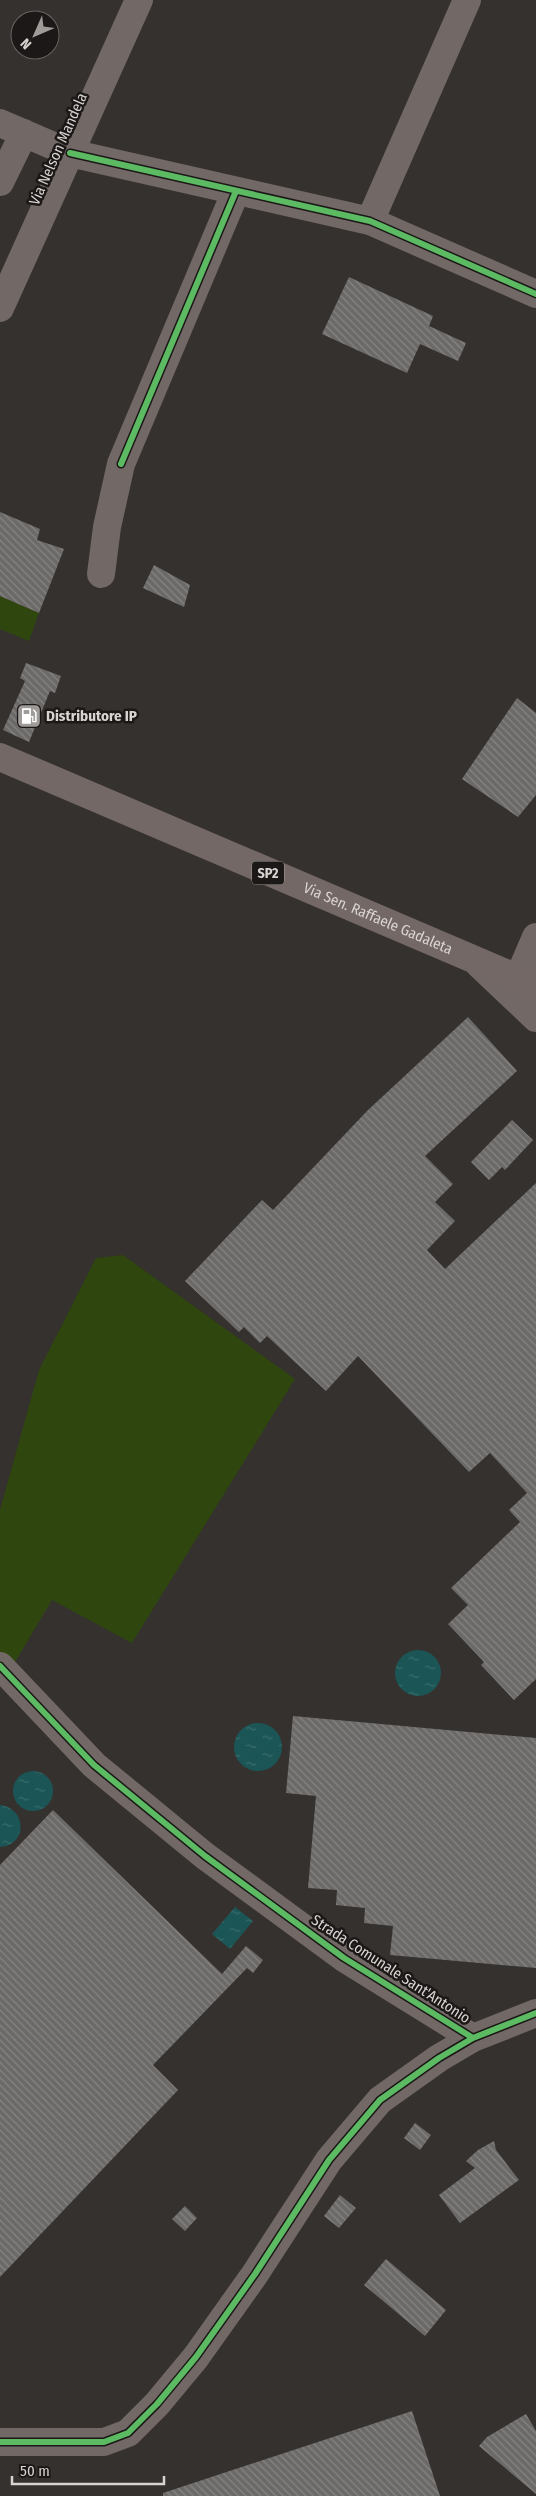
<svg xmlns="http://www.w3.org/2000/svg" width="536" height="2496" font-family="'Fira Sans Condensed',sans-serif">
<defs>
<pattern id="water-ripples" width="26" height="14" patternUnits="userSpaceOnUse" patternTransform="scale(1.25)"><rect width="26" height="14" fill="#1b5556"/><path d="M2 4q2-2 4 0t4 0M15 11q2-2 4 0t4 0" fill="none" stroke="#3b6d6d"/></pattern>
<pattern id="building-back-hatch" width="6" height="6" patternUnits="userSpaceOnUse" patternTransform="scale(1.25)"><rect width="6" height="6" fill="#6c6969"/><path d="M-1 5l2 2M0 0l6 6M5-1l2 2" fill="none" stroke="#878484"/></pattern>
</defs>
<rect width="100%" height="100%" fill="#34312e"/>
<path fill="#2f470e" d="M0,596L39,613L29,641L0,629Z
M123,1255L295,1379L132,1643L52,1600L15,1662L0,1652V1510L39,1370L96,1258Z"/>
<path fill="url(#water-ripples)" d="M395 1673a23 23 0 1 1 46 0a23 23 0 1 1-46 0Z
M234 1747a24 24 0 1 1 48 0a24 24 0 1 1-48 0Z
M13 1791a20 20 0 1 1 40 0a20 20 0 1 1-40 0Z
M0,1805C27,1808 28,1845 0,1847Z
M235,1907L253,1921L230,1949L212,1934Z"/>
<path fill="url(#building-back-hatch)" d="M349,277L433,316L429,326L466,343L458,361L420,344L407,373L322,334Z
M0,512L40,529L37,540L64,549L39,613L0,596Z
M154,565L190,585L184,607L143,588Z
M26,663L61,676L55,693L50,691L29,742L3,730L25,681L20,678Z
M517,698L536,713V795L518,817L462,779Z
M468,1017L517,1071L425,1156L453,1184L435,1202L455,1221L427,1250L445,1269L536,1183V1679L514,1700L481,1665L484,1662L448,1624L468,1605L451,1588L520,1522L509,1510L527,1493L490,1453L469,1472L358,1356L326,1391L267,1336L260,1343L244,1327L239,1332L185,1281L262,1200L273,1210L367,1111Z
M512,1120L533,1140L505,1170L502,1167L489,1180L471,1162Z
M293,1716L536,1738V1968L390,1955L393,1926L364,1923L365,1908L336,1905L337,1890L308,1888L316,1796L286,1793Z
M53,1810L222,1974L246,1946L263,1960L253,1973L247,1968L153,2065L178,2090L0,2277V1865Z
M415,2123L431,2135L420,2150L404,2138Z
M494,2141L496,2150L519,2180L460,2223L439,2195L475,2168L466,2161L478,2150Z
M340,2195L356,2208L339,2228L324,2216Z
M185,2206L197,2218L185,2231L172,2219Z
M386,2259L446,2310L425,2336L364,2285Z
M412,2411L440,2496H163V2493Z
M526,2414L536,2431V2494L479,2446L487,2437Z"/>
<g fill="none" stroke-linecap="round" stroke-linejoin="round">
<path stroke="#726866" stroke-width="28" d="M0,123L70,153L370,221L536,294
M0,182L24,133
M370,221L467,0
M0,308L139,0
M101,574L107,527L121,464L236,191
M479,964L536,1018
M518,979L536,937
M0,1666L94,1765L205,1856L344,1958L473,2038
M0,2442H104L128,2433L157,2404L196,2357L255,2274L329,2160L380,2100L439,2058L473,2038L536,2013"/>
<path stroke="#746866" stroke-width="28" id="s1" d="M0,757L536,986"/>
<defs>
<path id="cycleway" d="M70,153L370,221L536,294
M121,464L236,191
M0,1666L94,1765L205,1856L344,1958L473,2038
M0,2442H104L128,2433L157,2404L196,2357L255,2274L329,2160L380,2100L439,2058L473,2038L536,2013"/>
</defs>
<use href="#cycleway" stroke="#1b1817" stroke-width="9"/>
<use href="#cycleway" stroke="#5cba63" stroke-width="6"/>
</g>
<defs>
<symbol id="fuel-square" viewBox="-11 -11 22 22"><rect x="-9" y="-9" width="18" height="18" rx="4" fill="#9f9b98" stroke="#1b1817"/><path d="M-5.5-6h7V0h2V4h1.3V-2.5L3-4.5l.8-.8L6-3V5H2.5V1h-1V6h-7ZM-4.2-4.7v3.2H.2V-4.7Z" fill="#fff"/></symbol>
</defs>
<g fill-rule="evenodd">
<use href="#fuel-square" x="15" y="702" width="28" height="28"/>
</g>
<g text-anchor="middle" stroke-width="5" stroke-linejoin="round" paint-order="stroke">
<rect fill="#1b1817" stroke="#9f9c99" stroke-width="1" x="252" y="861.5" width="32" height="23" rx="4"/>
<g font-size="14" font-weight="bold" fill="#d8d4d1">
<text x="268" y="878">SP2</text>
</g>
<g font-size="15" fill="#d8d4d1" stroke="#1b1817">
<text transform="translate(58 149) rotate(-66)" y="5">Via Nelson Mandela</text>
<text dy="5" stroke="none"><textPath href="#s1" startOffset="411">Via Sen. Raffaele Gadaleta</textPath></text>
<text transform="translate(391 1969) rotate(33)" y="5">Strada Comunale Sant'Antonio</text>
</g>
<g font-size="15" font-weight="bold" fill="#d8d4d1" stroke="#1b1817" text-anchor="start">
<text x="46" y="721">Distributore IP</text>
</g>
</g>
<g transform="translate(35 35) rotate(225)"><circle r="24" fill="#1b1817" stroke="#676361"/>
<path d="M0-4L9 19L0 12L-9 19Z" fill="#9f9b98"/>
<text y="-8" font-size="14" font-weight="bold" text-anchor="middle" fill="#d8d4d1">N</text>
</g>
<path d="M12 2476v8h152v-8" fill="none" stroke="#d8d4d1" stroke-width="2.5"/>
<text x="20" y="2476" font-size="15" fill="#d8d4d1" stroke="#1b1817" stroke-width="4" paint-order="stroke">50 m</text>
</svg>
